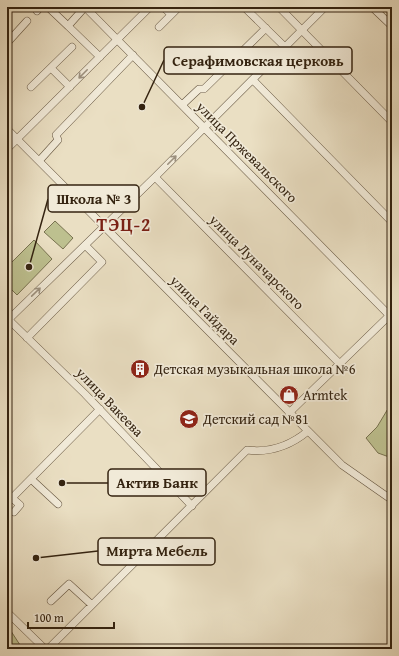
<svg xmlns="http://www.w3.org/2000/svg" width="399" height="656" font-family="'Gentium Book Plus',serif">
<rect width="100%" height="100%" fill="#eadfc3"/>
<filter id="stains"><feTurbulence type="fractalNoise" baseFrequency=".005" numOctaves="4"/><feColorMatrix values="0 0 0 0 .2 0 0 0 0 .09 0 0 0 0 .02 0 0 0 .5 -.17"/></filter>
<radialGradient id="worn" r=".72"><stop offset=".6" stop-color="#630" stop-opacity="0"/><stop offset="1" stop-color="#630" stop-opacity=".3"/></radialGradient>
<path fill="#bdc08f" stroke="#787250" d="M55,221L73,238L63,249L44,232Z
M34,240L52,259L17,295L7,285V267Z
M392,402V458L378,453L366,438L377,427Z
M7,625L22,648L23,649H7Z"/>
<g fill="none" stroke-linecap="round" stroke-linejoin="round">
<defs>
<path id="minor" d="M48,7L68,26
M85,7L390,316
M85,7L68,26L100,57
M163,7L171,14
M244,7L285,47
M279,7L392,122
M372,7L392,26
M37,11L40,7
M159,27L179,7
M7,43L27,21
M51,68L70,87
M253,80L392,222
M31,87L72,47
M182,105L199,89H204L266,28
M7,129L342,465L392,500
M7,149L150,7
M39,161L58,140L56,135L133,55
M155,177L340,364
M7,318L85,394L192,506
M7,321L155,177L325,7
M27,338L102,262L85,245
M289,413L392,313
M31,479L58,504
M12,498L20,505L14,512
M7,503L100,409
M51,601L69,584L92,605
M7,612L45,649
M48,649L247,450C271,453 290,446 308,431"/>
</defs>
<use href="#minor" stroke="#62523d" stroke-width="8"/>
<use href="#minor" stroke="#f1ead8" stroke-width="7"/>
</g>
<defs><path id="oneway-shaft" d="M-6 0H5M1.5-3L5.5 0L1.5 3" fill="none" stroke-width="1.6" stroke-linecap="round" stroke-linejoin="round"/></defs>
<g stroke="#9c907e">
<use href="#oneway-shaft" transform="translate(83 74) rotate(135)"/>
<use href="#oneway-shaft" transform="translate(172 160) rotate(-45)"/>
<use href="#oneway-shaft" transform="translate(36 292) rotate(-44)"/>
</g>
<defs>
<symbol id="building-disc" viewBox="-11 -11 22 22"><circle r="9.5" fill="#8f2418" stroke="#f1ead8"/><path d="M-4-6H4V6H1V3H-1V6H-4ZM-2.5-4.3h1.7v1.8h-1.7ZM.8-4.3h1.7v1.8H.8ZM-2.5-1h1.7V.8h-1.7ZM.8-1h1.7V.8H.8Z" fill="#fff"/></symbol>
<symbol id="shop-disc" viewBox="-11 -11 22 22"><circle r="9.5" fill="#8f2418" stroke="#f1ead8"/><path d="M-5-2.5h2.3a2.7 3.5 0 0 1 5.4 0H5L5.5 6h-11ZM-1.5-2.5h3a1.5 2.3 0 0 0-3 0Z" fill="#fff"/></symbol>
<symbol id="school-disc" viewBox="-11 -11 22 22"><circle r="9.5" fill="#8f2418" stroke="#f1ead8"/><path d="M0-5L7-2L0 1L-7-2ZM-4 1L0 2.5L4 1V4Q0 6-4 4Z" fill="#fff"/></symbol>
</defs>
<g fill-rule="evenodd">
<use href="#building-disc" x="129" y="358" width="22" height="22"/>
<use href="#shop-disc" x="278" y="384" width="22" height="22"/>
<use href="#school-disc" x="178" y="408" width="22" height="22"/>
</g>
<g text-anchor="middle" stroke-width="3.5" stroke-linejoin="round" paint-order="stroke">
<g font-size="14" fill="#342310" stroke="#f1ead8">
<text transform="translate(247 152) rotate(45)" y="5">улица Пржевальского</text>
<text transform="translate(257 262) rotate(45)" y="5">улица Луначарского</text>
<text transform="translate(205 310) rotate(45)" y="5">улица Гайдара</text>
<text transform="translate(110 402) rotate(46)" y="5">улица Вакеева</text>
</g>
<g font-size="14" fill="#342310" stroke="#f1ead8" text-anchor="start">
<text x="154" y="374">Детская музыкальная школа №6</text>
<text x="303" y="400">Armtek</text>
<text x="203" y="424">Детский сад №81</text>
</g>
<g font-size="18" font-weight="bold" letter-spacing="1" fill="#7a1f14" stroke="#f1ead8">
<text x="124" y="231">ТЭЦ-2</text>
</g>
</g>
<path fill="none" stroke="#342310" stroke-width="1.5" d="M142 107L164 60M29 267L48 199M62 483L108 483M36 558L98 551"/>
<g fill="#342310" stroke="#f1ead8" stroke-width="1.5">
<circle cx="142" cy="107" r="4"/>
<circle cx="29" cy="267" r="4"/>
<circle cx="62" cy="483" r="4"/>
<circle cx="36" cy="558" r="4"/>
</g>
<g fill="#f1ead8" stroke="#342310" stroke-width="1.5">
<rect x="164" y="47" width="188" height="27" rx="4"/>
<rect x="48" y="185" width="91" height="27" rx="4"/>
<rect x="108" y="469" width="98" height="27" rx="4"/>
<rect x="98" y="538" width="117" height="27" rx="4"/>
</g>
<g font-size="15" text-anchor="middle" font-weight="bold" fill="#342310">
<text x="258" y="66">Серафимовская церковь</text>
<text x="94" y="204">Школа № 3</text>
<text x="157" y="488">Актив Банк</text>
<text x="157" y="556">Мирта Мебель</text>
</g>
<rect width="399" height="656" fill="none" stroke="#eadfc3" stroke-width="24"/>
<rect x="8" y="8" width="383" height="640" fill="none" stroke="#342310" stroke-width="2"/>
<rect x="12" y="12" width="375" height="632" fill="none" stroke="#342310"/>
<path d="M28 622v6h86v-6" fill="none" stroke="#342310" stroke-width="2"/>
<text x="34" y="622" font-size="12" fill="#342310" stroke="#f1ead8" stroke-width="3" paint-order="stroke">100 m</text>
<rect width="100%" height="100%" filter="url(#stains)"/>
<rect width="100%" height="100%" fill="url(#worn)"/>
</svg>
